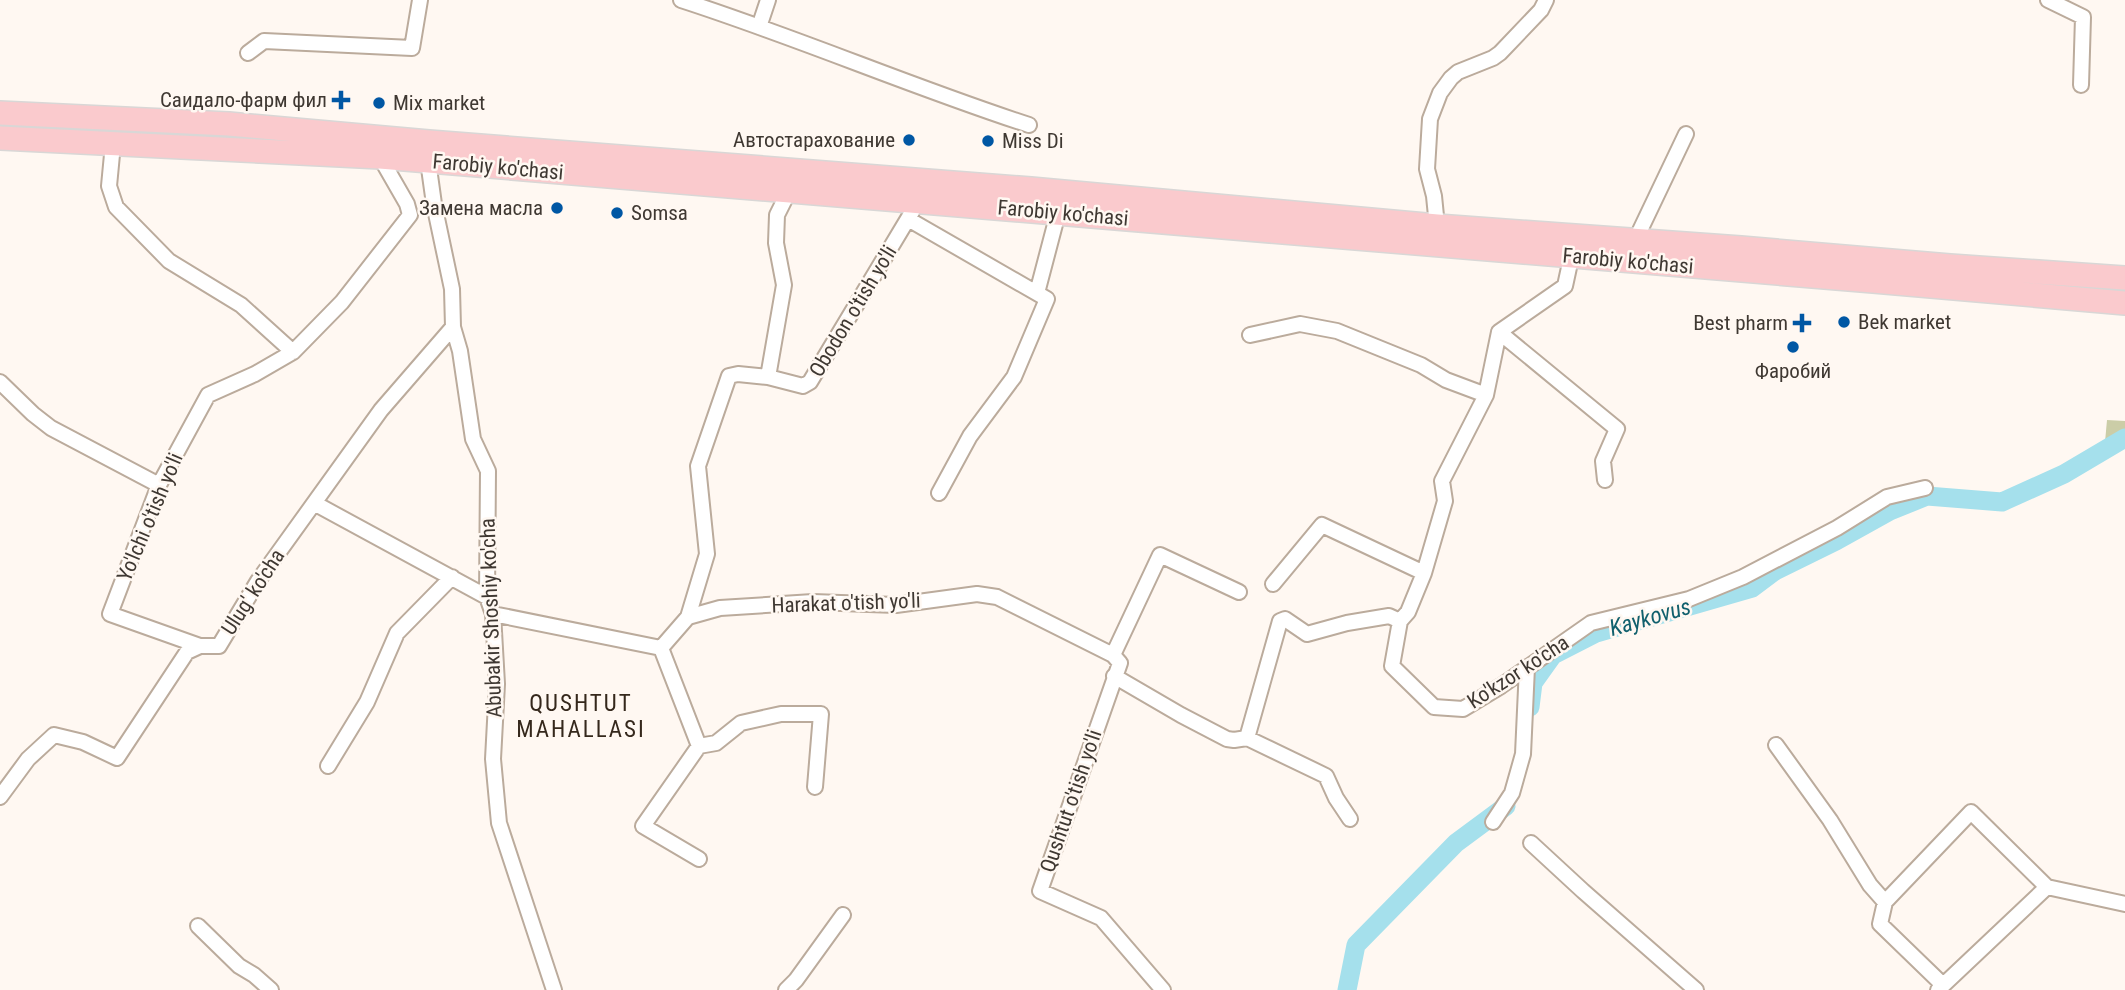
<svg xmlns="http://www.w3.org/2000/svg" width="2125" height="990" font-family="'Roboto Condensed',sans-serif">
<rect width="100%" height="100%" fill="#fff8f2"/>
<path fill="#cbcda7" d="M2107,420L2125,421V429L2105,442Z"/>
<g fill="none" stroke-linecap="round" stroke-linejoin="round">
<path stroke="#a5e0ec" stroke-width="19" d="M1530,707L1533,683L1553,655L1596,633L1752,588L1775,571L1836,541L1890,511L1927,496L2002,502L2064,474L2125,438
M1347,990L1356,945L1456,843L1506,806"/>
<defs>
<path id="street" d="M681,0C799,38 912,87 1029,125
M2048,0L2083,17L2081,85
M759,27L768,0
M248,53L264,41L412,48L420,0
M113,144L109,186L116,207L169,261L241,305L293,352
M428,161L434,204L452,289L453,327L460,351L473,439L488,471L487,597L493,614L497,684L493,759L499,823L554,990
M908,219L1047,299L1014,377L970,436L939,493
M1437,226L1434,196L1427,169L1430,119L1440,93L1451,78L1458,72L1493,58L1500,53L1541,10L1546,0
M1635,241L1686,134
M1037,293L1058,213
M1499,332L1617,429L1603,461L1605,480
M1250,335L1300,324L1337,331L1421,365L1446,380L1486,395
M768,377L803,386L810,382L912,212
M0,382L33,414L51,428L159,485
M314,503L487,597
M1273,584L1322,525L1424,573
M493,614L661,648L688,617L720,608L813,602L896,605L977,594L997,597L1113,655L1120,663L1040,891L1101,918L1163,990
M688,617L707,554L698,466L729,376L738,374L768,377L784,285L776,243L777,215L789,191
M1400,621L1392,666L1434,707L1463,709L1501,686L1591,623L1689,599L1743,577L1837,528L1887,497L1925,488
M1400,621L1408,612L1424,573L1445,501L1442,481L1486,395L1499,332L1565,286L1573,249
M200,646L110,614L159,485L208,395L255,374L293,352L342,302L410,215L407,204L380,157
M661,648L699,746L643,826L699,859
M1113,655L1160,555L1239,592
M1114,676L1181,715L1227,739L1234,740L1247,738
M1247,738L1280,621L1285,619L1307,634L1347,623L1389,616L1400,621
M1247,738L1326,776L1336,798L1350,819
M1776,745L1830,820L1870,885L1885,902L1880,924L1943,985
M699,746L716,743L741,723L781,714H821L815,787
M328,766L367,702L397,633L452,577
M0,797L28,759L54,735L83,742L117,758L187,652L200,646H219L258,581L381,410L453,327
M1493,822L1512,793L1523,754L1527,667
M1531,843L1583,891L1696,990
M2047,887L2125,904
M1885,902L1971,812L2047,887
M198,926L239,966L254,975L271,990
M786,990L796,980L843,915
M1938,990L2047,887"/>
<path id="primary" d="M0,113L229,124L429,142L1031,189L1437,226L1741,248L1950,266L2125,278
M0,138L380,157L1873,281L2125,303"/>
</defs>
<use href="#street" stroke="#bbab9c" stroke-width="18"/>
<use href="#primary" stroke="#d9d7d6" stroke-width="26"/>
<use href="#street" stroke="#fff" stroke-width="14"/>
<use href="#primary" stroke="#facacd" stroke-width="23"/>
</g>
<g fill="#0057a4" stroke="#fff8f2" stroke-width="2.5">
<path d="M337.5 89.5h7v7h7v7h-7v7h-7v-7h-7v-7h7z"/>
<circle cx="379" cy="103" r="7"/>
<circle cx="909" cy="140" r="7"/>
<circle cx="988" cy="141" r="7"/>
<circle cx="557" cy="208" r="7"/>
<circle cx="617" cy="213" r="7"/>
<circle cx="1844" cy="322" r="7"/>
<path d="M1798.5 312.5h7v7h7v7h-7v7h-7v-7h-7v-7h7z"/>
<circle cx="1793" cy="347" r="7"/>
</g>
<g text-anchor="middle" stroke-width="5" stroke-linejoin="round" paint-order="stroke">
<g font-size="21" fill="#3f3832" stroke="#fff8f2" text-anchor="end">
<text x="327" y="107">Саидало-фарм фил</text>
<text x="393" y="110" text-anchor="start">Mix market</text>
<text x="895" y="147">Автостарахование</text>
<text x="1002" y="148" text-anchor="start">Miss Di</text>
<text x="543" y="215">Замена масла</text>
<text x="631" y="220" text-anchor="start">Somsa</text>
<text x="1858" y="329" text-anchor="start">Bek market</text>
<text x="1788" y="330">Best pharm</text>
<text x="1793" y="378" text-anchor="middle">Фаробий</text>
</g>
<g font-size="21" fill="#3f3832" stroke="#fff8f2">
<text transform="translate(498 167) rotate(5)" y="7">Farobiy ko'chasi</text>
<text transform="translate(1063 213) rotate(5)" y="7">Farobiy ko'chasi</text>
<text transform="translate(1628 261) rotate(5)" y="7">Farobiy ko'chasi</text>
<text transform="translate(853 311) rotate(-59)" y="7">Obodon o'tish yo'li</text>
<text transform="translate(150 517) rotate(-67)" y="7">Yo'lchi o'tish yo'li</text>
<text transform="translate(253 592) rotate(-57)" y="7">Ulug' ko'cha</text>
<text transform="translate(846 603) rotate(-2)" y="7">Harakat o'tish yo'li</text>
<text transform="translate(491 618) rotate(-92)" y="7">Abubakir Shoshiy ko'cha</text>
<text transform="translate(1518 672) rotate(-33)" y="7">Ko'kzor ko'cha</text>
<text transform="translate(1071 801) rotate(-71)" y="7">Qushtut o'tish yo'li</text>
</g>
<g font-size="23" font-style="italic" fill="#11606d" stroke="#fff8f2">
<text transform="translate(1650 617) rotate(-16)" y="8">Kaykovus</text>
</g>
<g font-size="23" letter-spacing="2" fill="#35281c" stroke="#fff8f2">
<text x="581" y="711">QUSHTUT<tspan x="581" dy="26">MAHALLASI</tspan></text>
</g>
</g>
</svg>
